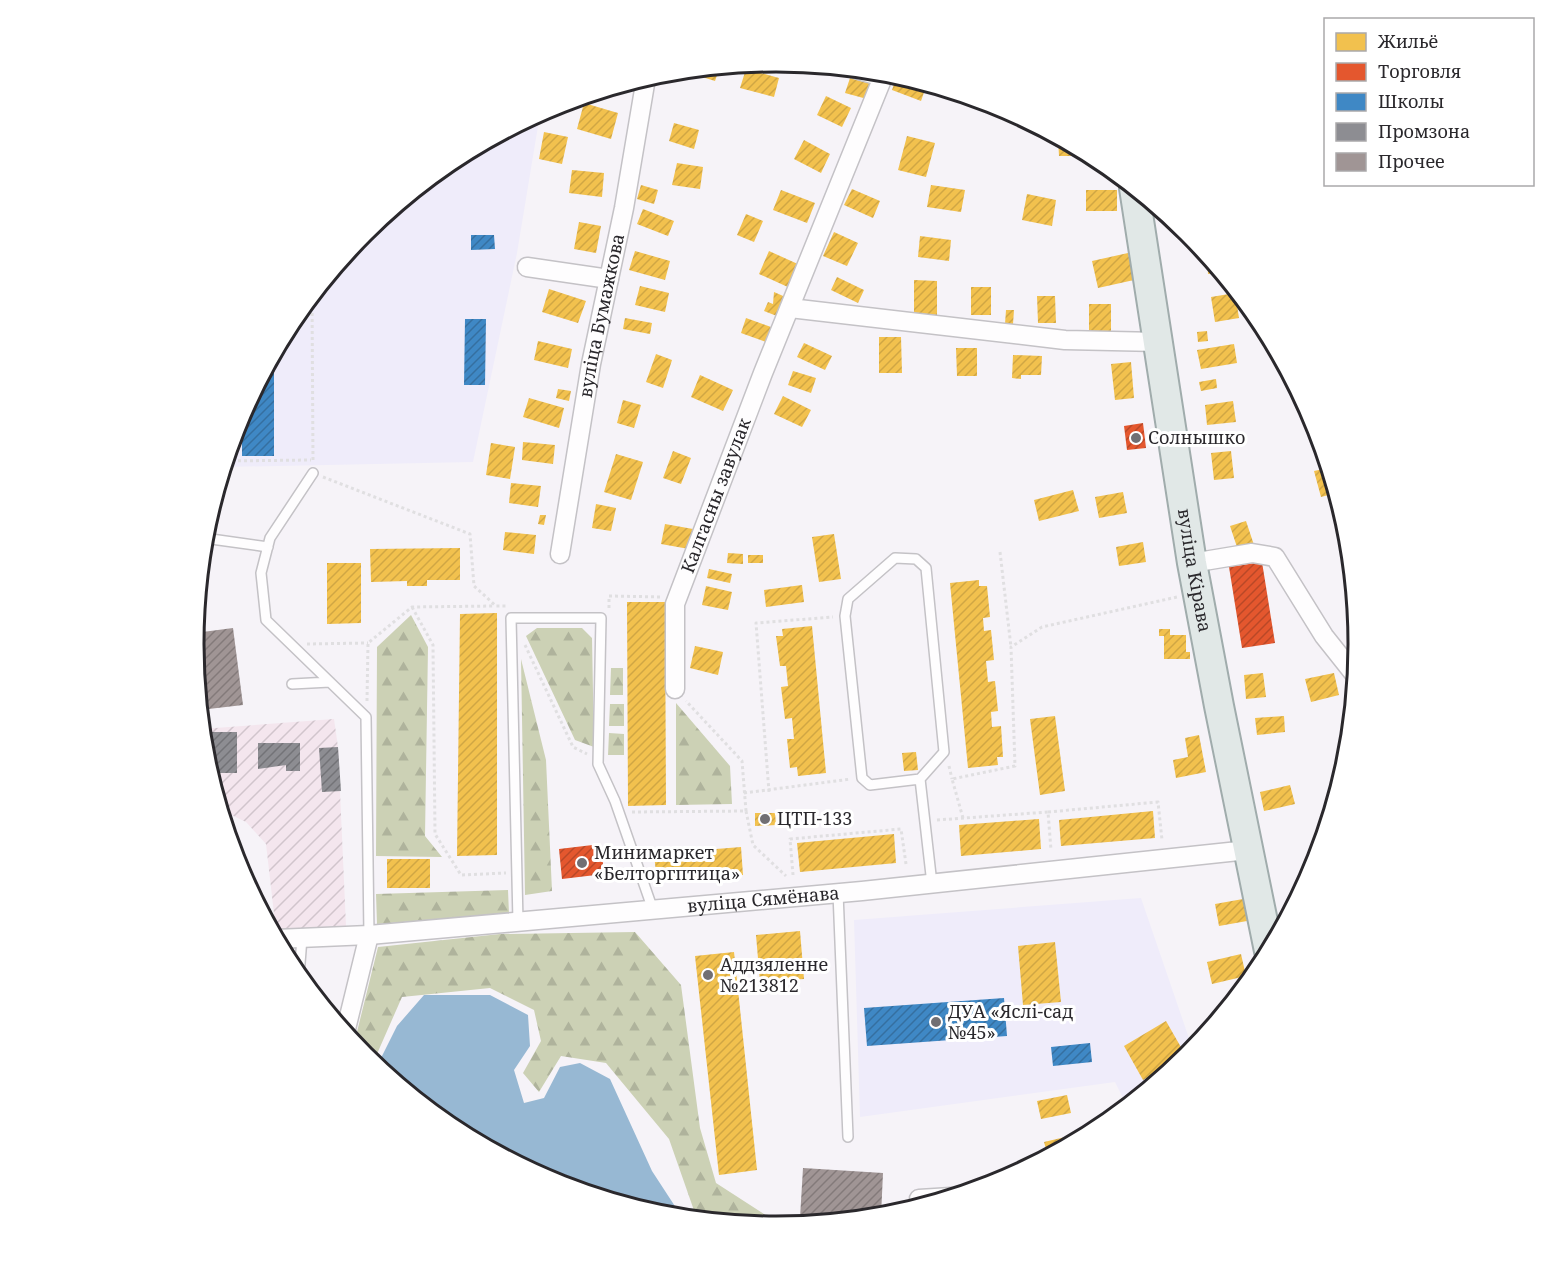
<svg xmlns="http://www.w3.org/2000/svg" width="1552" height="1288" font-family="'Noto Serif',serif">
<defs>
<pattern id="industrial-furrows" width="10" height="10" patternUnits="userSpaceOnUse" patternTransform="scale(1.5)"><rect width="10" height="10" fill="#f4e6ee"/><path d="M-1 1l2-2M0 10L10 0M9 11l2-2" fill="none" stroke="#d1c5cc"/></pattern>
<pattern id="forest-firs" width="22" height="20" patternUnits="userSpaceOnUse" patternTransform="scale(1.5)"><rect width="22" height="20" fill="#ccd1b5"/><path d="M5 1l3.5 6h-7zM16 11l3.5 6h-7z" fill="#afb39c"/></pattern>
<pattern id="homes-hatch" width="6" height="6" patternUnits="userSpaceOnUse" patternTransform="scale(1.5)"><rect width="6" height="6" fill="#f2c14e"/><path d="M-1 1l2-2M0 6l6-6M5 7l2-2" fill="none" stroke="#d0a644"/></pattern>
<pattern id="shops-hatch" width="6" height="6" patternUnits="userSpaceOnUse" patternTransform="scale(1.5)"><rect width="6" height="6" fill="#e4572e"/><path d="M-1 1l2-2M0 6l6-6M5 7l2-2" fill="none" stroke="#b94827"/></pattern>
<pattern id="schools-hatch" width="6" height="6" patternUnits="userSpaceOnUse" patternTransform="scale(1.5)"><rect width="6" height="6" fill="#3f88c5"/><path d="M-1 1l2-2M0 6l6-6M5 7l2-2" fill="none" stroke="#356fa0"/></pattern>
<pattern id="industry-hatch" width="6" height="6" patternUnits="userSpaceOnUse" patternTransform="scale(1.5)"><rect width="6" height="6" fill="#8d8d92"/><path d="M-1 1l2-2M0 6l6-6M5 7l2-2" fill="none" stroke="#737377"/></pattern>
<pattern id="building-hatch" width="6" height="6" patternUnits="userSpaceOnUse" patternTransform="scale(1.5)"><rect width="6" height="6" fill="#a09595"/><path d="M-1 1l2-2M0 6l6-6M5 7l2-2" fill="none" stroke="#837a7a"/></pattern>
</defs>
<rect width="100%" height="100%" fill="#f6f3f8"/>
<path fill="url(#industrial-furrows)" d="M334,719L338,747L346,926L276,931L266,844L246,822L221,810L205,757L202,729Z"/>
<path fill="#efecfa" d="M532,117L539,120L517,253L473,462L224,467L238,421L292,320L364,232L453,159Z
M1141,898L1193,1050L1127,1106L1115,1082L860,1117L854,920Z"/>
<path fill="url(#forest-firs)" d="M411,615L428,647L425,836L442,857L376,856L377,647Z
M537,628H582L592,638L594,747L575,740L526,636Z
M521,659L546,760L552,891L525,895Z
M611,668H623V695H610Z
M676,703L730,766L732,804L676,805Z
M610,704H624V726H609Z
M609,733L624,734V755H608Z
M508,890L509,914L377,924L376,894Z
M635,932L681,985L700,1128L716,1183L770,1218L758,1225L697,1219L669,1139L606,1063L561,1056L539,1092L523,1073L541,1041L534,1010L490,988L402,997L373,1063L354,1044L378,947L500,934Z"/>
<path fill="#97b8d3" d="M424,995H490L528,1015L530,1046L514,1070L524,1103L544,1098L560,1067L580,1063L610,1079L652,1171L682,1217L662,1215L553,1182L452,1128L377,1066L397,1026Z"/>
<path fill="url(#homes-hatch)" d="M720,67L715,81L683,71L714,68Z
M746,69L779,78L774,97L740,88Z
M897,75L927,84L921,101L892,90Z
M850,78L871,84L867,99L845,93Z
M826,96L851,108L842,127L817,115Z
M584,103L618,113L611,139L577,129Z
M674,123L699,130L694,149L669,141Z
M544,132L568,137L562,164L539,159Z
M907,136L935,143L926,177L898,170Z
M1058,138L1092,156H1059Z
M804,140L830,154L821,173L794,159Z
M677,163L703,167L700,189L672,185Z
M572,170L604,173L602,197L569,193Z
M641,185L658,190L654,204L637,199Z
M931,185L965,190L961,212L927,207Z
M852,189L880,201L873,218L844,205Z
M781,190L815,203L807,223L773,210Z
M1086,190H1117V211H1086Z
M1027,194L1056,200L1052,226L1022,220Z
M643,209L674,221L668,236L637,224Z
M746,214L763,221L754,242L737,235Z
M579,222L601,226L596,253L574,249Z
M834,232L858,243L847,266L823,256Z
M920,236L951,240L949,261L918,257Z
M635,251L670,261L665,280L629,270Z
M769,251L800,265L790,288L759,274Z
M1128,253L1134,280L1098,288L1092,261Z
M1207,255L1222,273L1208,274Z
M837,277L864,290L858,303L831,290Z
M914,280L937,281V315L914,314Z
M640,286L669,293L665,312L635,305Z
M971,287H991V315H971Z
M549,289L586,301L578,323L542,312Z
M774,292L790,299L782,318L764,311L768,302L773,304Z
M1235,293L1239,318L1215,322L1211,297Z
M1037,296H1055L1056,323H1038Z
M1089,304H1111V333L1089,334Z
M1006,310H1014L1013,324H1005Z
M625,318L652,323L650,334L623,329Z
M746,318L771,327L766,342L741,333Z
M1207,331L1208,341L1198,342L1197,332Z
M879,337H901L902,373H879Z
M538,341L572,349L568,368L534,360Z
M804,343L832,356L825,370L797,357Z
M1234,344L1237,363L1201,369L1197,350Z
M956,348H977V376H957Z
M656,354L672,360L663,388L646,382Z
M1013,355L1042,356L1041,375H1021V379L1012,378Z
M1131,362L1134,398L1115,400L1111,364Z
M793,371L816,378L811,393L788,385Z
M700,375L733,390L723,411L691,397Z
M1216,379L1217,388L1201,391L1199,382Z
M558,389L571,391L569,401L556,398Z
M783,396L811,410L802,427L774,414Z
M529,398L564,408L559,428L523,417Z
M623,400L641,405L634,428L617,423Z
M1233,401L1236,422L1207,425L1205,405Z
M1315,425L1322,446L1314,447L1310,426Z
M523,442L555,445L553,464L522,460Z
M491,443L515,447L510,479L486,475Z
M673,451L691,458L681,484L663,478Z
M1231,451L1234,478L1214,480L1211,453Z
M616,454L643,462L631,500L604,492Z
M1328,468L1336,493L1321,497L1314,471Z
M511,483L541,486L538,507L509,503Z
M1073,490L1079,511L1039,521L1034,500Z
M1123,492L1127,513L1099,518L1095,497Z
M596,504L616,508L611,531L592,528Z
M540,515H546L544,525L538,524Z
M1246,521L1254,545L1238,550L1230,526Z
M665,524L693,529L689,549L661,544Z
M505,532L536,535L534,554L503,550Z
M834,534L841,579L819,582L812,537Z
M1143,542L1146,562L1119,566L1116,547Z
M460,548V580H427V586H407V581L371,582L370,549Z
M728,553L743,554V564L727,563Z
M748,555H763V563H748Z
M327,563H361V623L327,624Z
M709,569L732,574L730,583L707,578Z
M979,580V586H987L990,617L983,618L984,631L991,630L994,660L986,661L988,682L995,681L998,711L991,712L992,727L1001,726L1003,757H997L998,765L968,768L950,583Z
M802,585L804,602L766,607L764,590Z
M706,586L732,592L728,610L702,605Z
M627,602H665L666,805L628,806Z
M497,613V855L457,856L460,614Z
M812,626L826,773L798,776L797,767L790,768L787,739H794L792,718L785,719L781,687L788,686L786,666H780L776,636H783L782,629Z
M1159,629H1170V635H1186V652H1190V659H1164V636H1159Z
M695,646L723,652L718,675L690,668Z
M1263,673L1266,697L1246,699L1244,675Z
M1334,673L1339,695L1311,702L1305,679Z
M1055,716L1065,791L1040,795L1030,719Z
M1284,716L1285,732L1257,735L1255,718Z
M1199,735L1206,772L1176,778L1173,760L1188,757L1185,738Z
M916,752L918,770L904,771L902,753Z
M1290,785L1295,804L1264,811L1260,792Z
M1153,811L1155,838L1061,846L1059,820Z
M755,813H775L776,825L755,826Z
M1039,819L1041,849L961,856L959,825Z
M894,834L896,863L800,872L797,843Z
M1322,842L1317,859L1313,844Z
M741,847L743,875L657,882L654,854Z
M387,859H430V888H387Z
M1243,899L1247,921L1219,926L1215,904Z
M800,931L804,979L760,982L756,935Z
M1055,942L1061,1002L1023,1005L1018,946Z
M734,952L757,1170L719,1175L695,956Z
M1241,954L1246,976L1212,984L1207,962Z
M1166,1021L1186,1056L1143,1080L1124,1046Z
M1067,1095L1071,1113L1041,1119L1037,1101Z
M1095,1130H1096L1048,1156L1044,1142Z"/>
<path fill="url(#shops-hatch)" d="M1143,423L1146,448L1127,450L1124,426Z
M1262,562L1275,643L1242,648L1229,567Z
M601,844L604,874L562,879L559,849Z"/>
<path fill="url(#schools-hatch)" d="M471,235H494L495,249L471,250Z
M465,319H486L485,385H464Z
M274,353V456H242V442H232L238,421Z
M1004,998L1007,1036L867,1046L864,1008Z
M1090,1043L1092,1062L1053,1066L1051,1047Z"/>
<path fill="url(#industry-hatch)" d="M202,732H237V773H209Z
M258,743H300V771H286V765L258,769Z
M338,747L341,791L322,792L319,748Z"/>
<path fill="url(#building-hatch)" d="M233,628L243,705L200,710L195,633Z
M803,1168L883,1173L881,1216L837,1221L800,1218Z"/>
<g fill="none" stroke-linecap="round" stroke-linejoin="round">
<defs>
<path id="service" d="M313,473L270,538L261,573L266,620L366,717L369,935
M204,538L268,547
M292,684L330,682
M920,779L944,752L926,568L916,559L895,558L848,599L845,616L862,778L870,785L920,779L932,884
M838,893L848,1137
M518,922L511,618H601L598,764L615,801L653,910
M299,976L302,938"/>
<g id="minor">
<path d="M855,69L883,77"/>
<path d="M527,267L609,279"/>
<path d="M790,308L1065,340L1159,342"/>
<path id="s1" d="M560,554L591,364L624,208L646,78"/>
<path d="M1192,563L1252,553L1275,557L1324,636L1355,675"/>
<path id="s2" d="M675,689V604L763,373L885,72"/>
<path id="s3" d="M276,939L369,935L862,891L1248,850"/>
<path d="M345,1033L369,935"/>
<path d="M919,1199L951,1197"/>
</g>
<g id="primary">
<path id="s4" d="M1134,188L1192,563L1219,706L1269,951"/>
</g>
</defs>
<use href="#service" stroke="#c4c2c6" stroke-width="12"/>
<use href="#minor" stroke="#c4c2c6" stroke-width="21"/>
<use href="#primary" stroke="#a0acac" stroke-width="32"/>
<path stroke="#e0dfe1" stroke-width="3" stroke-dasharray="3 3" stroke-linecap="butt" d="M312,295L313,462
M226,461L311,460
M323,477L470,534L474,586L496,606H508
M1000,552L1011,647
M412,607L433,645L435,834L461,875L506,873
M609,608V596L662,597
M307,644L368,643
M525,645L573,747L587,754
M367,701L368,643L412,607L495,606
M949,766L952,779
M769,792L756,623L833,617
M744,793L851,779
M746,811L753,845L786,876
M632,812L746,811L742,761L686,701
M1048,812L1158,802L1162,840
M963,818L952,779L1015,766L1011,647L1042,627L1177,597
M937,820L1048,812L1051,850
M793,875L790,839L901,829L906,864"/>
<use href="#service" stroke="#fefdfe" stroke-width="9"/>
<use href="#minor" stroke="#fefdfe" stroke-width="18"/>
<use href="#primary" stroke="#e1e8e7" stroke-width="28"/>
</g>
<g fill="#716f73" stroke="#fff" stroke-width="2">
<circle cx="1136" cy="438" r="6"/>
<circle cx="765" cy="819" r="6"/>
<circle cx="582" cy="863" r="6"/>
<circle cx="708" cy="975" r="6"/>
<circle cx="936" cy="1022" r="6"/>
</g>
<g text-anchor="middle" stroke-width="6" stroke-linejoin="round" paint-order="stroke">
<g font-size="18" fill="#2a282c" stroke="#fff">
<text dy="6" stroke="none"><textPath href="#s1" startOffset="242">вуліца Бумажкова</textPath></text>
<text dy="6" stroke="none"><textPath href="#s2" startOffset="201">Калгасны завулак</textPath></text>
<text dy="6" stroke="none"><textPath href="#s4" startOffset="387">вуліца Кірава</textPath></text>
<text dy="6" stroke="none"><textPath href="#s3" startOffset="489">вуліца Сямёнава</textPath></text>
</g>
<g font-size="18" fill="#2a282c" stroke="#fff" text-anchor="start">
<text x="1148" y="444">Солнышко</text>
<text x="777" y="825">ЦТП-133</text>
<text x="594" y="859">Минимаркет<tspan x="594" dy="21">«Белторгптица»</tspan></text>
<text x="720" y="971">Аддзяленне<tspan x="720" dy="21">№213812</tspan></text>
<text x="948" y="1018">ДУА «Яслі-сад<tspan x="948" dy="21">№45»</tspan></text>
</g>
</g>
<path d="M0 0H1552V1288H0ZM204 644a572 572 0 1 1 1144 0a572 572 0 1 1-1144 0Z" fill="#fff" fill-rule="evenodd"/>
<path fill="none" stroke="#2a282c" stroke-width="3" d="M204 644a572 572 0 1 1 1144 0a572 572 0 1 1-1144 0Z"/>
<rect x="1324" y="18" width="210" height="168" fill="#ffffff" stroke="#aaa9ab" stroke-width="1.5"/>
<rect x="1336" y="33" width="30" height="18" fill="#f2c14e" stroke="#aaa9ab" stroke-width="1.5"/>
<text x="1378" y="48" font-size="18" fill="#2a282c">Жильё</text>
<rect x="1336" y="63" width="30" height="18" fill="#e4572e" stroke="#aaa9ab" stroke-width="1.5"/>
<text x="1378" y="78" font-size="18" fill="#2a282c">Торговля</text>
<rect x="1336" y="93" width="30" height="18" fill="#3f88c5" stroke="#aaa9ab" stroke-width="1.5"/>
<text x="1378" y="108" font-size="18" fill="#2a282c">Школы</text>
<rect x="1336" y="123" width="30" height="18" fill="#8d8d92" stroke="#aaa9ab" stroke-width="1.5"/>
<text x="1378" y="138" font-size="18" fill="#2a282c">Промзона</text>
<rect x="1336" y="153" width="30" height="18" fill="#a09595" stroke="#aaa9ab" stroke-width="1.5"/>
<text x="1378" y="168" font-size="18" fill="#2a282c">Прочее</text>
</svg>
